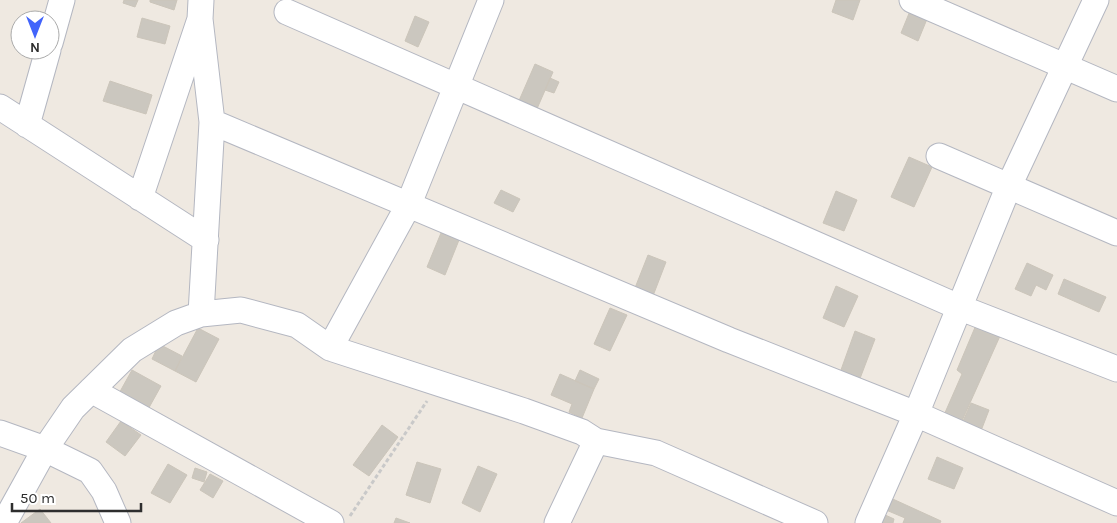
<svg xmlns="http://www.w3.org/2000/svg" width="1117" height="523" font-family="Karla,sans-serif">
<rect width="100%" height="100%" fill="#efe9e1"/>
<path fill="#cbc7bf" stroke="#cbc5ba" d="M124,0H138L135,7L123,3Z
M150,0H177L174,10L150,2Z
M836,0H860L853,20L832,12Z
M910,11L927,19L918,41L901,33Z
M415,16L429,22L418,47L405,41Z
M142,18L170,26L165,44L137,37Z
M535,64L553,72L536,111L518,103Z
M550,78L559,82L554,93L545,90Z
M110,81L152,95L146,114L103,101Z
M909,157L932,167L914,207L891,197Z
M501,190L520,199L513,212L494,203Z
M836,191L857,200L844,231L823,223Z
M441,233L459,240L445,275L427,267Z
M648,255L666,262L651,301L633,293Z
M1027,263L1053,275L1046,290L1036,285L1031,296L1015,289Z
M1064,279L1106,297L1099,312L1058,294Z
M836,286L858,296L844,327L823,318Z
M610,308L627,315L610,351L594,344Z
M976,325L1000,336L961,423L944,415L962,374L957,370Z
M198,328L219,339L196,382L175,371Z
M855,331L875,339L856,389L837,381Z
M159,344L182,356L175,371L152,359Z
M132,370L161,386L146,413L117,397Z
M580,370L599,379L594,389L575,381Z
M560,374L594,389L582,418L569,412L572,404L551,395Z
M971,403L989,410L979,436L960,428Z
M121,421L141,435L125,456L106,442Z
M382,425L398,437L369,476L353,465Z
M937,457L963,468L954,489L928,479Z
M417,462L441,469L430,503L406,495Z
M168,464L187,475L170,503L151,493Z
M478,466L497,474L480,512L462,503Z
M195,468L207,472L204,482L192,478Z
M210,474L223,481L213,498L200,490Z
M884,495L941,521L940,523H903L905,518L879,507Z
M40,509L51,523H21Z
M883,514L894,519L893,523H880Z
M396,518L410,523H394Z"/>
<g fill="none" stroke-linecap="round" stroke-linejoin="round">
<defs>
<path id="minor" d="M912,0L1117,89
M287,12L961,308L1117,369
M200,19L212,122L201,314
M50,43L62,0
M0,107L206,240
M212,122L729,340L916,414L1117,503
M27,125L48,50
M939,156L1117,233
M140,198L200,19L201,0
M330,348L408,206L491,0
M91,390L331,523
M0,433L45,449L90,471L104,491L118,523
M4,523L45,449L73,408L132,350L176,323L201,314L241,310L297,325L330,348L524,411L582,432L596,441L656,453L815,523
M557,523L596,441
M868,523L916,414L1008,188L1096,0"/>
</defs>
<use href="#minor" stroke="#b4b7c1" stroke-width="27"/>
<path stroke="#c9c9c9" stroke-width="3" stroke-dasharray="4 2.5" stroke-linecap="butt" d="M350,516L427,401"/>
<use href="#minor" stroke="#fff" stroke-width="25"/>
</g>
<g transform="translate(35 35) rotate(180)"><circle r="24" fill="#ffffff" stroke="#ababab"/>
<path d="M0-4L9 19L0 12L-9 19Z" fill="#4264fb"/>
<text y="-8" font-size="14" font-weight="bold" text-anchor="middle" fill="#2e2e2e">N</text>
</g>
<path d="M12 503v8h129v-8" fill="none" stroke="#2e2e2e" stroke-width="2.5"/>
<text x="20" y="503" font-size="15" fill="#2e2e2e" stroke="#ffffff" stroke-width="4" paint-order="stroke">50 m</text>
</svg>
